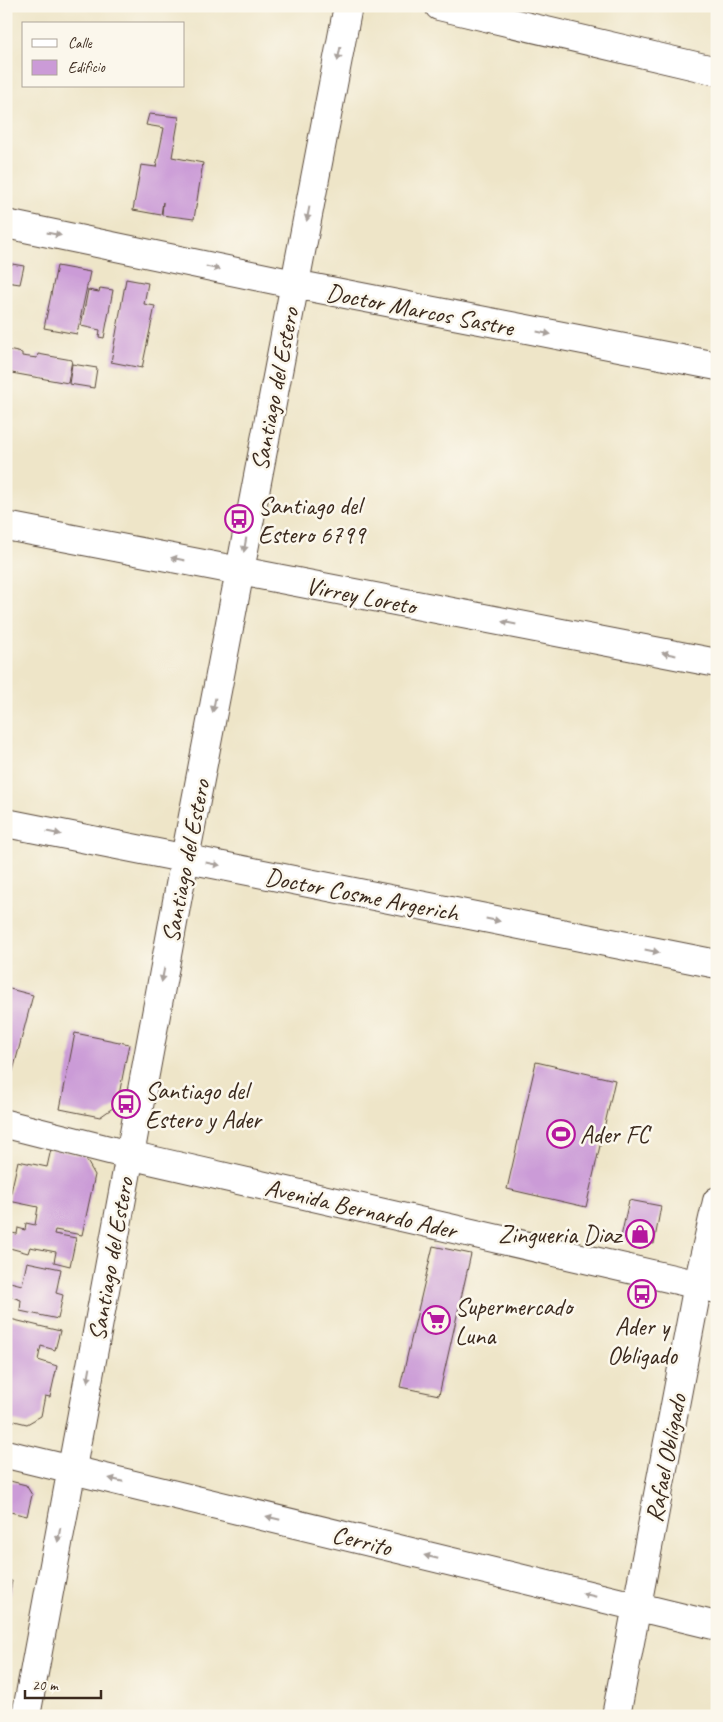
<svg xmlns="http://www.w3.org/2000/svg" width="723" height="1722" font-family="Caveat,sans-serif">
<rect width="100%" height="100%" fill="#fbf7ec"/>
<filter id="ink" filterUnits="userSpaceOnUse"><feTurbulence type="fractalNoise" baseFrequency=".02" numOctaves="2"/><feDisplacementMap in="SourceGraphic" scale="10" xChannelSelector="R" yChannelSelector="G"/><feConvolveMatrix kernelMatrix="1 2 1 2 8 2 1 2 1" color-interpolation-filters="sRGB"/></filter>
<filter id="wash" filterUnits="userSpaceOnUse"><feTurbulence type="fractalNoise" baseFrequency=".0096" numOctaves="4" result="noise"/><feDisplacementMap in="SourceGraphic" scale="20" xChannelSelector="R" yChannelSelector="G"/><feGaussianBlur stdDeviation="1.12" result="paint"/><feColorMatrix in="noise" values="0 0 0 0 0 0 0 0 0 0 0 0 0 0 0 0 0 1.4 0 .05"/><feComposite in="paint" operator="in"/></filter>
<g filter="url(#wash)">
<rect width="100%" height="100%" fill="#eee5c8"/>
<g id="blocks">
<path fill="#cb9bd7" d="M149,114L179,117L172,157L203,163L194,219L162,215L163,202L161,215L133,210L141,165L156,167L164,128L146,125Z
M6,263L24,266L20,284L6,282Z
M57,266L90,272L77,334L44,328Z
M126,279L148,283L144,304L155,306L142,368L111,362Z
M100,288L113,290L104,338L99,337L100,330L81,326L88,290L99,292Z
M8,350L22,353V356L37,358L38,354L72,360L68,383L6,372Z
M72,364L97,368L94,388L69,384Z
M6,988L33,995L9,1086L6,1085Z
M75,1033L129,1044L117,1105L100,1117L60,1109Z
M536,1062L615,1080L586,1207L507,1189Z
M51,1149L84,1156L95,1175L82,1235L55,1230L54,1234L76,1238L70,1266L54,1262L56,1252L30,1247L28,1253L6,1247V1232L17,1234L18,1228L25,1230L26,1223L35,1225L38,1207L9,1201L18,1161L47,1167Z
M629,1200L661,1206L654,1244L621,1237Z
M433,1246L471,1254L439,1395L400,1387Z
M27,1262L61,1269L56,1293L63,1295L58,1319L20,1311L21,1300L6,1295V1281L22,1285Z
M6,1318L60,1331L55,1350L41,1346L38,1360L57,1366L50,1397L45,1396L41,1416L27,1424L6,1419Z
M6,1480L26,1485L32,1495L27,1516L6,1511Z
M6,1580L12,1581L9,1596L6,1595Z"/>
</g>
</g>
<g filter="url(#ink)">
<use href="#blocks" fill-opacity="0" stroke="#564638" stroke-width="1"/>
<g fill="none" stroke-linecap="round" stroke-linejoin="round">
<defs>
<path id="minor" d="M439,6L717,71
M6,224L294,284L717,366
M6,526L717,663
M6,823L717,964
M6,1454L717,1626
M26,1716L185,858L348,6
M616,1716L698,1284L717,1201"/>
<path id="secondary" d="M6,1124L129,1155L717,1289"/>
</defs>
<use href="#minor" stroke="#564638" stroke-width="30"/>
<use href="#secondary" stroke="#564638" stroke-width="30"/>
<use href="#minor" stroke="#fff" stroke-width="28"/>
<use href="#secondary" stroke="#fff" stroke-width="28"/>
</g>
<defs><path id="oneway-solid" d="M-6-.8H1V-3.2L6.5 0L1 3.2V.8H-6Z" transform="scale(1.25)"/></defs>
<g fill="#a79f9a">
<use href="#oneway-solid" transform="translate(339 54) rotate(101)"/>
<use href="#oneway-solid" transform="translate(308 214) rotate(101)"/>
<use href="#oneway-solid" transform="translate(54 234) rotate(12)"/>
<use href="#oneway-solid" transform="translate(213 268) rotate(12)"/>
<use href="#oneway-solid" transform="translate(544 333) rotate(11)"/>
<use href="#oneway-solid" transform="translate(245 545) rotate(100)"/>
<use href="#oneway-solid" transform="translate(178 559) rotate(-169)"/>
<use href="#oneway-solid" transform="translate(509 623) rotate(-169)"/>
<use href="#oneway-solid" transform="translate(669 654) rotate(-169)"/>
<use href="#oneway-solid" transform="translate(214 705) rotate(101)"/>
<use href="#oneway-solid" transform="translate(54 833) rotate(11)"/>
<use href="#oneway-solid" transform="translate(213 864) rotate(11)"/>
<use href="#oneway-solid" transform="translate(493 920) rotate(11)"/>
<use href="#oneway-solid" transform="translate(652 951) rotate(11)"/>
<use href="#oneway-solid" transform="translate(163 975) rotate(101)"/>
<use href="#oneway-solid" transform="translate(89 1375) rotate(100)"/>
<use href="#oneway-solid" transform="translate(116 1480) rotate(-166)"/>
<use href="#oneway-solid" transform="translate(273 1518) rotate(-166)"/>
<use href="#oneway-solid" transform="translate(59 1535) rotate(100)"/>
<use href="#oneway-solid" transform="translate(431 1557) rotate(-166)"/>
<use href="#oneway-solid" transform="translate(589 1595) rotate(-166)"/>
</g>
</g>
<defs>
<symbol id="bus-ring" viewBox="-11 -11 22 22"><circle r="9.5" fill="#fbf7ec" stroke="#b5179e" stroke-width="1.5"/><path d="M-5-6H5V4H4V6H2V4H-2V6H-4V4H-5ZM-3.5-4V0h7V-4ZM-3.5 1.2v1.5H-2V1.2ZM2 1.2v1.5H3.5V1.2Z" fill="#b5179e"/></symbol>
<symbol id="stadium-ring" viewBox="-11 -11 22 22"><circle r="9.5" fill="#fbf7ec" stroke="#b5179e" stroke-width="1.5"/><path d="M0-5a6.5 5 0 1 0 0 10a6.5 5 0 1 0 0-10ZM-3.5-1.8h7v3.6h-7Z" fill="#b5179e"/></symbol>
<symbol id="shop-ring" viewBox="-11 -11 22 22"><circle r="9.5" fill="#fbf7ec" stroke="#b5179e" stroke-width="1.5"/><path d="M-5-2.5h2.3a2.7 3.5 0 0 1 5.4 0H5L5.5 6h-11ZM-1.5-2.5h3a1.5 2.3 0 0 0-3 0Z" fill="#b5179e"/></symbol>
<symbol id="supermarket-ring" viewBox="-11 -11 22 22"><circle r="9.5" fill="#fbf7ec" stroke="#b5179e" stroke-width="1.5"/><path d="M-6-5.5h2.5l.6 2H6L4.5 2H-2.5L-4.4-4H-6ZM-1.5 3.2a1.3 1.3 0 1 0 .1 0ZM3 3.2a1.3 1.3 0 1 0 .1 0Z" fill="#b5179e"/></symbol>
</defs>
<g fill-rule="evenodd">
<use href="#bus-ring" x="223" y="503" width="32" height="32"/>
<use href="#bus-ring" x="110" y="1088" width="32" height="32"/>
<use href="#stadium-ring" x="545" y="1118" width="32" height="32"/>
<use href="#shop-ring" x="624" y="1218" width="32" height="32"/>
<use href="#bus-ring" x="626" y="1278" width="32" height="32"/>
<use href="#supermarket-ring" x="420" y="1304" width="32" height="32"/>
</g>
<g text-anchor="middle" stroke-width="5" stroke-linejoin="round" paint-order="stroke">
<g font-size="25" fill="#3b2a1e" stroke="#fbf7ec">
<text transform="translate(420 309) rotate(11)" y="9">Doctor Marcos Sastre</text>
<text transform="translate(274 389) rotate(-79)" y="9">Santiago del Estero</text>
<text transform="translate(361 595) rotate(11)" y="9">Virrey Loreto</text>
<text transform="translate(185 861) rotate(-79)" y="9">Santiago del Estero</text>
<text transform="translate(362 894) rotate(11)" y="9">Doctor Cosme Argerich</text>
<text transform="translate(361 1208) rotate(13)" y="9">Avenida Bernardo Ader</text>
<text transform="translate(110 1259) rotate(-80)" y="9">Santiago del Estero</text>
<text transform="translate(665 1458) rotate(-79)" y="9">Rafael Obligado</text>
<text transform="translate(362 1540) rotate(14)" y="9">Cerrito</text>
</g>
<g font-size="25" fill="#3b2a1e" stroke="#fbf7ec" text-anchor="start">
<text x="258" y="514">Santiago del<tspan x="258" dy="29">Estero 6799</tspan></text>
<text x="145" y="1099">Santiago del<tspan x="145" dy="29">Estero y Ader</tspan></text>
<text x="580" y="1143">Ader FC</text>
<text x="621" y="1243" text-anchor="end">Zingueria Diaz</text>
<text x="455" y="1315">Supermercado<tspan x="455" dy="29">Luna</tspan></text>
<text x="642" y="1335" text-anchor="middle">Ader y<tspan x="642" dy="29">Obligado</tspan></text>
</g>
</g>
<rect width="723" height="1722" fill="none" stroke="#fbf7ec" stroke-width="25"/>
<rect x="22" y="22" width="162" height="65" fill="#fbf7ec" stroke="#aea59a"/>
<rect x="32" y="39" width="25" height="8" fill="#ffffff" stroke="#aea59a"/>
<text x="68" y="48" font-size="15" fill="#3b2a1e">Calle</text>
<rect x="32" y="60" width="25" height="15" fill="#cb9bd7" stroke="#aea59a"/>
<text x="68" y="72" font-size="15" fill="#3b2a1e">Edificio</text>
<path d="M25 1690v8h76v-8" fill="none" stroke="#3b2a1e" stroke-width="2.5"/>
<text x="32" y="1690" font-size="15" fill="#3b2a1e" stroke="#fbf7ec" stroke-width="4" paint-order="stroke">20 m</text>
</svg>
